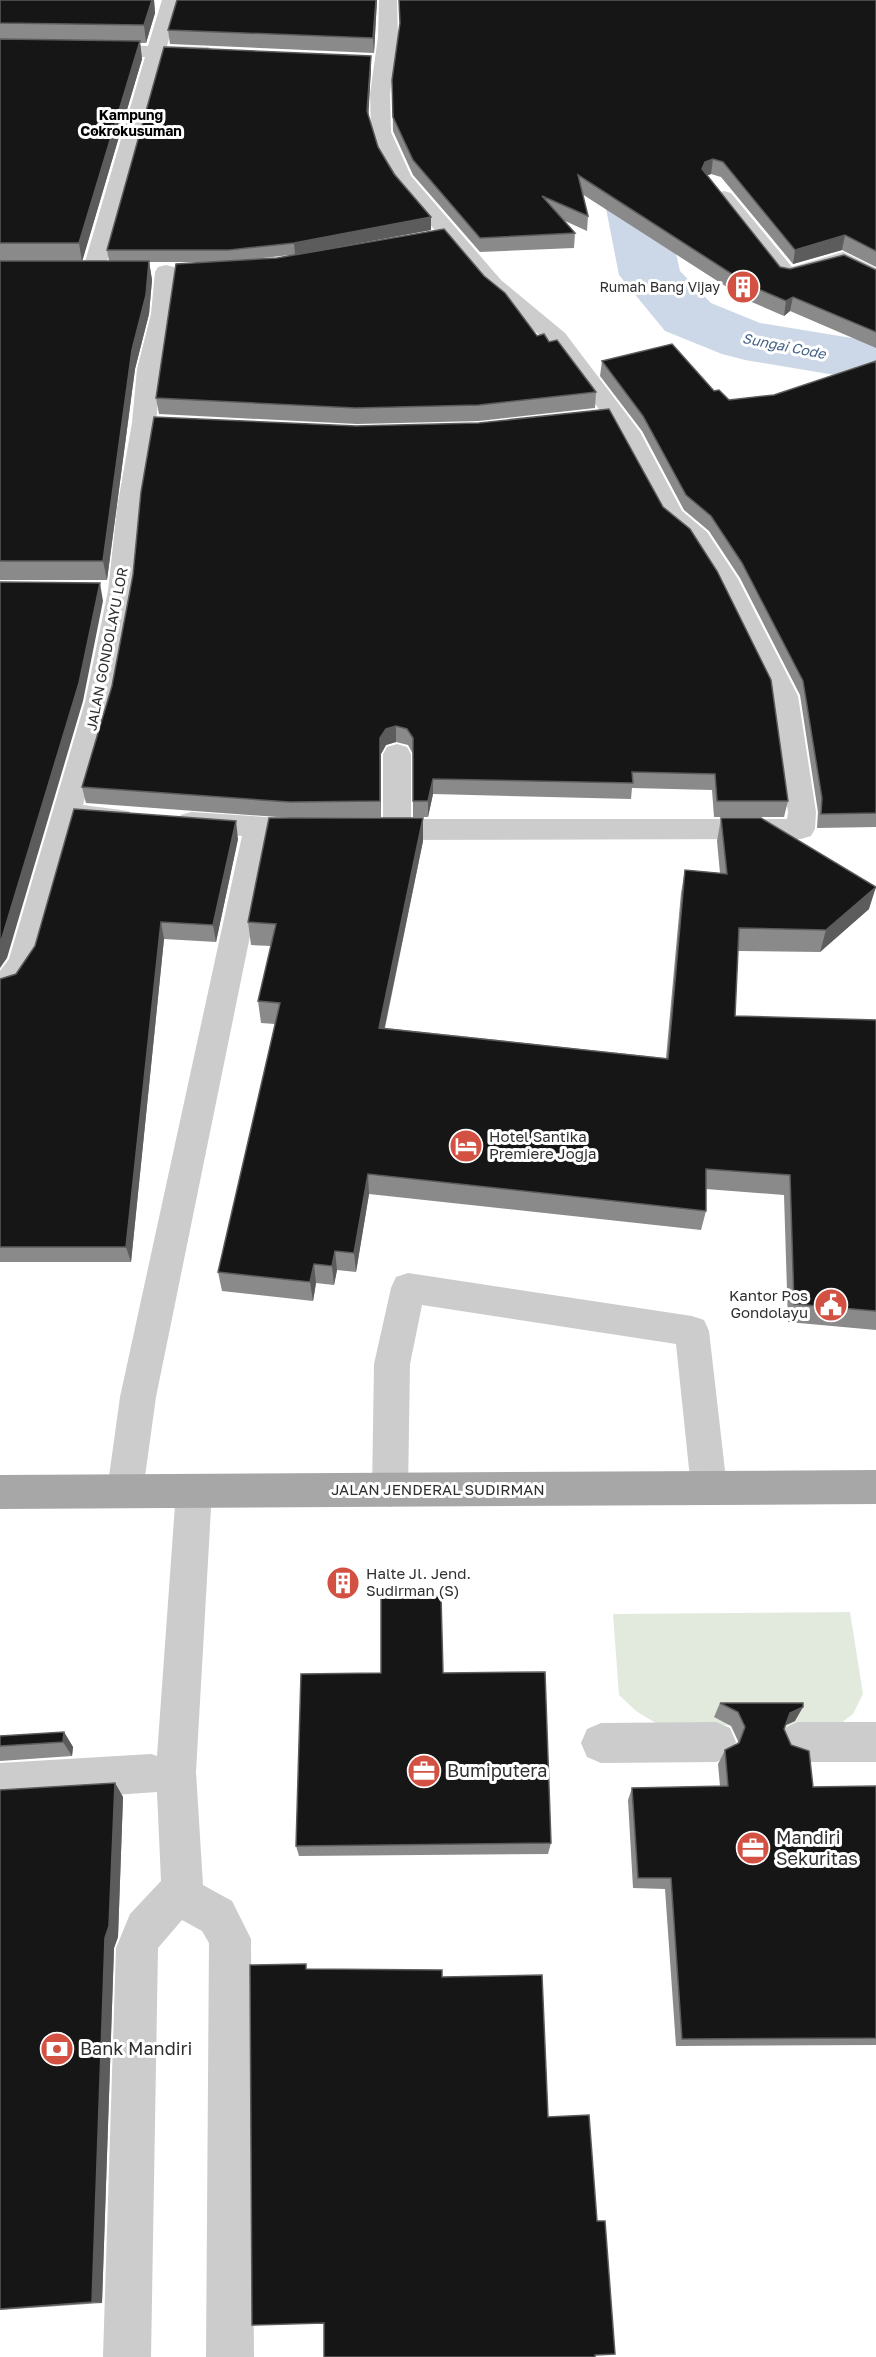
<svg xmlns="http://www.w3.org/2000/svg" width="876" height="2357" font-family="'Golos Text',sans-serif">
<rect width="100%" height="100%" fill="#fff"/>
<path fill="#e2eade" d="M850,1612L863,1694L853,1714L837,1726L659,1725L636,1711L619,1695L613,1614Z"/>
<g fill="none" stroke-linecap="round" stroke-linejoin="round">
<path fill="#ccd8e8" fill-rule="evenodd" d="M670,0H724L684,63L652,147L680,271L711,303L760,323L876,342V382L745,360L722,354L665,331L619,275L594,147L628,63Z"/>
<path fill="#ccc" fill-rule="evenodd" d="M162,0H180L167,46L208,47L218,53L208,59L164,58L104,272L101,277H85L82,272L145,57L95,56L85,50L95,44L148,46Z
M379,0H397L398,37L390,94L391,132L411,176L501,280L565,333L640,432L682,511L707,532L738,579L798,696L816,812L815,829L811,836L801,839L377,840L367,837L363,830L367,823L383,819V754L387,747L397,744L407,747L411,754V819H787L788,812L770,696L716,586L689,544L663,522L617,433L549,343L485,290L391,178L371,132L370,94L378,37Z
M724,191L731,193L792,267L843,252L876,268V284L841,267L787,282L779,280L713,197L717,193Z
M166,265L174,267L177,272L173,314L161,369L156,423L141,508L134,591L113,702L83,805L129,811L133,818L129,825L119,828L77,825L38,962L21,989L0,995V971L9,959L85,702L108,591L117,508L132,423L137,369L151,314L155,272L158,267Z
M191,812L313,820L323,823L327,830L323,837L313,840L270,838L156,1397L143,1491L138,1503L125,1508L112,1503L107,1491L120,1397L242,836L181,829L177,822L181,815Z
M408,1273L692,1316L704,1320L709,1331L727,1488L722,1500L709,1505L696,1500L691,1488L676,1344L422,1305L410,1364L408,1490L403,1502L390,1507L377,1502L372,1490L374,1364L391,1288L396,1277Z
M194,1474L207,1479L212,1491L196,1772L203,1885L232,1901L251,1939L254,2357H206L209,1943L202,1931L182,1920L158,1948L151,2357H103L116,1948L130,1914L161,1881L157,1792L0,1803V1763L151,1754L157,1756L176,1491L181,1479Z
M716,1722L730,1728L736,1742L730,1756L716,1762L601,1763L587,1757L581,1743L587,1729L601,1723Z
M798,1722H876V1762H798L784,1756L778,1742L784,1728Z"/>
<path fill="#a7a7a7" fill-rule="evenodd" d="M876,1470V1504L0,1509V1475Z"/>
</g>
<path fill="#8a8a8a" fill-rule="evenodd" d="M0,0H154L155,13L146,43H140L142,59L82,261H109L107,250L371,68L368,115L378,147L431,230L315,251L484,276L537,336L549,342L596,392L595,408L479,421L357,424L159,414L156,398L216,262H149L152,280L149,314L135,369L107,580H0ZM290,255L277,258L254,259Z
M177,0H377L374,53L170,44L168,30Z
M876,0V267L842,250L793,264L721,177L711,174L707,175L780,267L790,269L876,270V348L790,311L784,316L747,300L582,194L588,216L587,231L563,220L575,233L574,248L480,252L413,175L393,131L392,80L400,25Z
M602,361L714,391L729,400L774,395L876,361V827L817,828L818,812L800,695L740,578L709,531L684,510L642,431L600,376Z
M141,492L788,801L784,817H714L712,790L632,788L631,799L433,794L428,817H413V754L408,745L396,742L386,745L381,754V817L291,818L86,803L82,787L112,686L133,575Z
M721,818L869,909L820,952L738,951L735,1016L876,1020V1330L788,1322L784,1195L706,1189V1211L701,1230L369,1194L356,1272L337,1270L334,1285L316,1283L313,1301L222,1291L218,1272L275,1024L261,1023L258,1001L271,946L251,945L248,922L423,841L385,1028L666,1058L681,893L685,870L720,873L717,841Z
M238,839L216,942L164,939L131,1262H0V979L16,974Z
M443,1673L551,1843L548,1854L299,1856L296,1846Z
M720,1703L795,1721L785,1725L784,1729L813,1787L876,1786V2045L676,2046L665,1889L633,1888L628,1800L632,1788L720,1786L718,1764L725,1750L737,1745L738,1741L731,1726L714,1717Z
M64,1732L73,1747L72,1756L0,1761V1736Z
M115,1783L123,1797L118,1937L114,1948L102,2303L0,2310V1790Z"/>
<path fill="#5c5c5c" d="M152,0H154L155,13L146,43L144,25Z
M376,0H377L374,53L373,38Z
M140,41L142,59L82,262L79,243Z
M371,56V68L368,123L367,111Z
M713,159L711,174L703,177L702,169L705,162Z
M431,217V230L295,255L294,243Z
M845,235L842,250L793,264L795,250Z
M149,261L152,280L149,314L135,369L107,580L103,561L132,350Z
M793,297L790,311L784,316L786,301Z
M100,583L103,601L83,701L7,958L0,968V943Z
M396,726V742L386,745L381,754V817L380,738L386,729Z
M433,779V794L428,817V801Z
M423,818V841L380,1049L379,1028Z
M236,821L238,839L216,942L213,925Z
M876,887L869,909L820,952L826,930Z
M161,922L164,939L131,1262L126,1247Z
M368,1174L369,1194L356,1272L354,1253Z
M335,1251L337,1270L334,1285L332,1266Z
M314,1264L316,1283L313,1301L310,1282Z
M803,1707L795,1721L782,1727L790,1713Z
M64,1732L73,1747L72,1756L63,1742Z
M115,1783L123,1797L118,1937L114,1948L102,2303L92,2302L105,1938Z"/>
<path fill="#161616" stroke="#5c5c5c" stroke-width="1.5" d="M0,0H152L144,25L0,23Z
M177,0H376L373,38L168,30Z
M399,0H876V251L845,235L795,250L723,162L713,159L705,162L702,169L780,267L790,269L844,255L876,270V332L793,297L786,301L749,285L578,175L588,216L542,196L575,233L480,238L413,160L393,117L392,80L400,23Z
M0,39L140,41L79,243H0Z
M164,47L371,56L367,111L378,147L394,174L431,217L294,243L229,250H107Z
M444,229L484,276L505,293L537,336L544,334L549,342L557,340L596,392L479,405L356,408L156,398L176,264L277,258Z
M0,261H149L146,295L132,350L103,561H0Z
M672,344L714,391L719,390L729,400L774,395L876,361V813L821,814L822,798L803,681L742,563L711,516L686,495L643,416L602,361Z
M609,409L663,507L690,529L717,571L771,680L788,801H717L715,774L632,772L633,783L433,779L428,801H413V738L407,729L396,726L386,729L380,738V801L290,802L82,787L112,686L133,575L141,492L154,417L356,426L479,423Z
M0,582L100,583L79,683L1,941L0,943Z
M74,809L236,821L213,925L161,922L126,1247H0V979L16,974L35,946Z
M269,818H423L379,1028L668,1059L685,870L727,874L721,818H761L876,887L826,930L739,928L735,1016L876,1020V1311L794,1304L790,1175L706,1169V1211L368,1174L354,1253L335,1251L332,1266L314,1264L310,1282L218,1272L280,1003L258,1001L276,924L248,922Z
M441,1596L443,1673L545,1672L551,1843L296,1846L301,1674L381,1673V1597Z
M720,1703H803V1707L790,1713L784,1729L791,1745L809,1751L813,1787L876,1786V2038L682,2039L671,1878H638L632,1788L728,1786L725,1750L739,1743L745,1727L738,1712Z
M64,1732L63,1742L0,1746V1736Z
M115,1783L109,1926L105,1938L92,2302L0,2309V1790Z
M306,1964V1969L442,1970V1977L542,1975L548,2117L589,2115L597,2221H605L615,2354L595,2355V2357H324V2323L252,2325L250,1965Z"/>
<defs>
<symbol id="building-disc" viewBox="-11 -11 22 22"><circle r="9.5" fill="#d35143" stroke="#fff"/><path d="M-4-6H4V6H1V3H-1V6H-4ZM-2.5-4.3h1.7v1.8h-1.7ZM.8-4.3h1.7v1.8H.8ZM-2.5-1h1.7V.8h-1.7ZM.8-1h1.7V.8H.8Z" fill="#fff"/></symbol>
<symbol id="hotel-disc" viewBox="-11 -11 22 22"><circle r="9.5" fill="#d35143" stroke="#fff"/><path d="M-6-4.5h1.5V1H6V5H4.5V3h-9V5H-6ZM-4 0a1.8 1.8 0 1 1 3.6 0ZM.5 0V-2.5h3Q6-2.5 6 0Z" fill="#fff"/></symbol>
<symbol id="civic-disc" viewBox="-11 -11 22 22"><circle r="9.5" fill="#d35143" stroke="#fff"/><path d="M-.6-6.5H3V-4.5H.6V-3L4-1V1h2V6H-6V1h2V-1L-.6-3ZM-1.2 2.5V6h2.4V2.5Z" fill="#fff"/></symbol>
<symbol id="office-disc" viewBox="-11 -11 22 22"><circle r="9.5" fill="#d35143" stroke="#fff"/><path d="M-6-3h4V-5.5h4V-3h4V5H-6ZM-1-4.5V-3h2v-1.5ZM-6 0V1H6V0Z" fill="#fff"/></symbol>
<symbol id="bank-disc" viewBox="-11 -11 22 22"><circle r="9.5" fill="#d35143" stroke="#fff"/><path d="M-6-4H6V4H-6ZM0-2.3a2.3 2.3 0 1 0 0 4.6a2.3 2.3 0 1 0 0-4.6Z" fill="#fff"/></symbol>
</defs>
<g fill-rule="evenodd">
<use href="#building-disc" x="724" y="268" width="38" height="38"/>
<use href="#hotel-disc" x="447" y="1127" width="38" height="38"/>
<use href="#civic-disc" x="812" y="1286" width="38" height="38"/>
<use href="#building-disc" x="324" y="1564" width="38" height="38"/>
<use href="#office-disc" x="405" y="1752" width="38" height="38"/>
<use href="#office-disc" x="734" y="1829" width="38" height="38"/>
<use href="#bank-disc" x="38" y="2030" width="38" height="38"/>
</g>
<g text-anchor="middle" stroke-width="6" stroke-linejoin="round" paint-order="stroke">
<g font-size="14" font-weight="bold" fill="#000" stroke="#fff">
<text x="131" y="120">Kampung<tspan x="131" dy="16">Cokrokusuman</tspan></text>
</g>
<g font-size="14" fill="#2f2f2f" stroke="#fff" text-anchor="end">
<text x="720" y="292">Rumah Bang Vijay</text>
</g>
<g font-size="14" font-style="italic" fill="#456388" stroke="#fff">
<text transform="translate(784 346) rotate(11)" y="5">Sungai Code</text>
</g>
<g font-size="14" fill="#2f2f2f" stroke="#fff">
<text transform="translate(107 649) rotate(-79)" y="5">JALAN GONDOLAYU LOR</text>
</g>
<g font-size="15" fill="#2f2f2f" stroke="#fff" text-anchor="start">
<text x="489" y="1142">Hotel Santika<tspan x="489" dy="17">Premiere Jogja</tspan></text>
<text x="808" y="1301" text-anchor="end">Kantor Pos<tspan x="808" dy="17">Gondolayu</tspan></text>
<text x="366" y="1579">Halte Jl. Jend.<tspan x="366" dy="17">Sudirman (S)</tspan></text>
</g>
<g font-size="15" fill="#2f2f2f" stroke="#fff">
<text x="438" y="1495">JALAN JENDERAL SUDIRMAN</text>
</g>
<g font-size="18" fill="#2f2f2f" stroke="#fff" text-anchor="start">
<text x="447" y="1777">Bumiputera</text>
<text x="776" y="1844">Mandiri<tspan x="776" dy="21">Sekuritas</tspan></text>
<text x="80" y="2055">Bank Mandiri</text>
</g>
</g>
</svg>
